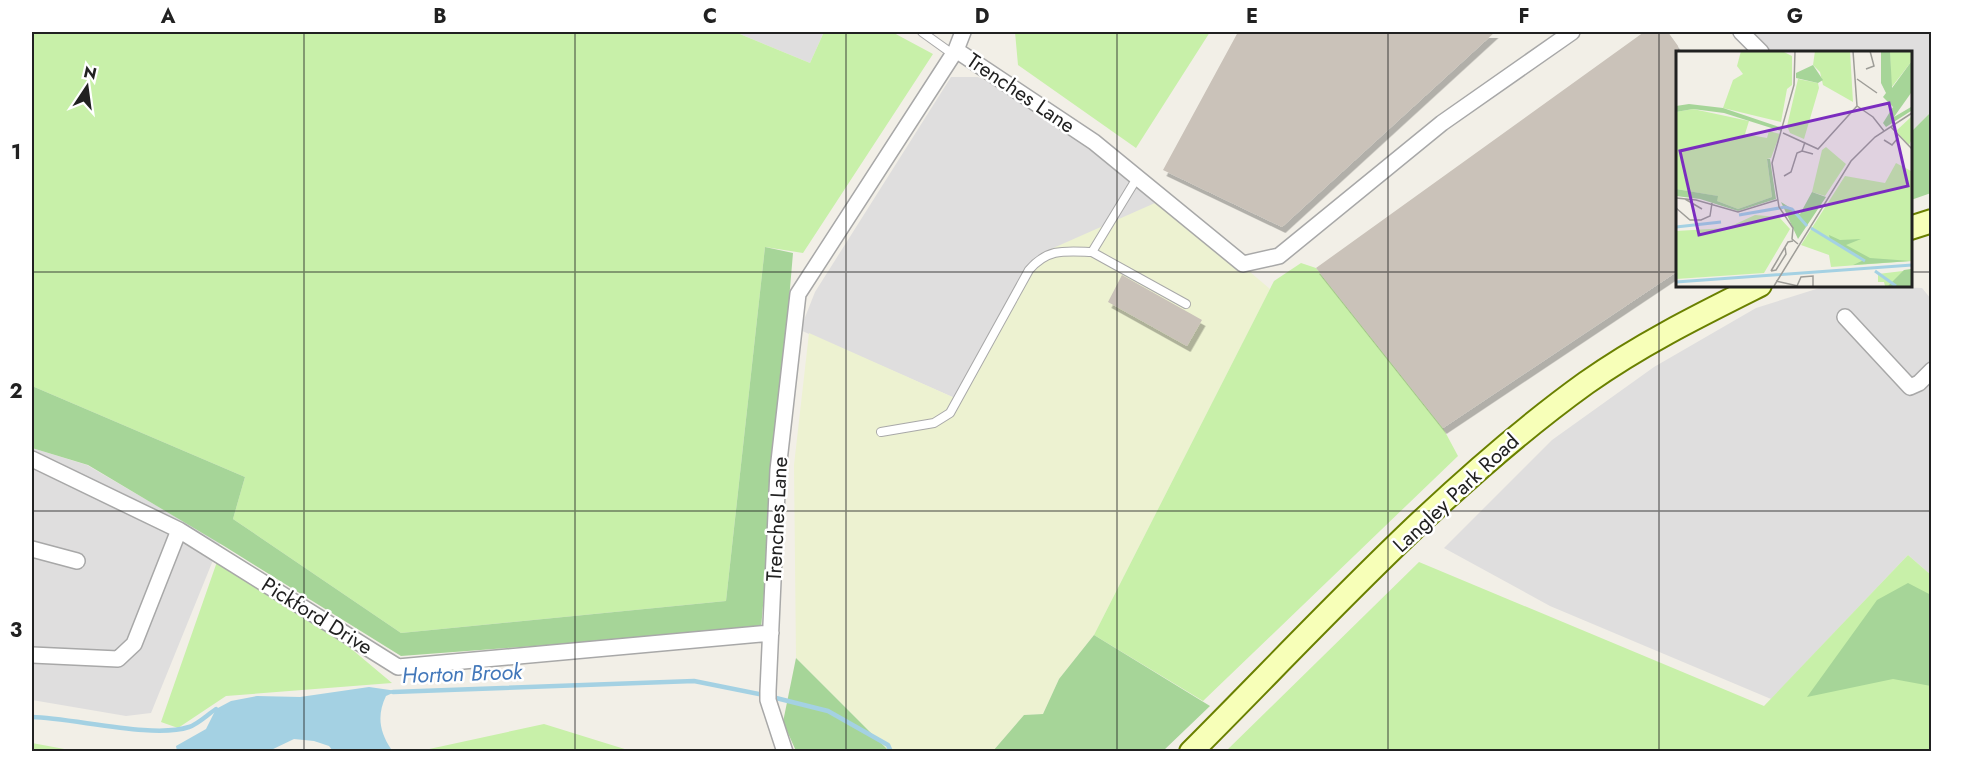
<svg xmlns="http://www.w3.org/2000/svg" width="1963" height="783" font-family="Jost,sans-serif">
<defs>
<filter id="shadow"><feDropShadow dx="3.5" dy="6" stdDeviation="0" flood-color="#0004"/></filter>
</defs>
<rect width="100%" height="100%" fill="#f2efe7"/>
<path fill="#dfdede" d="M735,32H824L810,63Z
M1754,32H1931V112L1911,132L1910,52H1772Z
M951,77H978L1013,94L1164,199L957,399L800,330L815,292Z
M1829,285L1922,288L1931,299V575L1908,555L1771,699L1550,606L1444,548L1552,440L1654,367L1756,308Z
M32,448L87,465L220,543L151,713L126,716L32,700Z"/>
<path fill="#edf2d1" d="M1164,199L1270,289L1094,635L1059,679L1043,714L1024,715L993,751H889L796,658L794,465L809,333L957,399L1042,253Z"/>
<path fill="#c8f0a9" d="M32,32H735L810,63L824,32H892L933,54L803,253L765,247L726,601L401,633L233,519L245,477L32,386Z
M1015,32H1210L1136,148L1018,65Z
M1301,263L1316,268L1443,428L1458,456L1203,701L1094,635L1274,281Z
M1908,555L1931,575V751L1225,752L1419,562L1764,706Z
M219,556L336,636L392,683L226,696L178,728L161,722Z
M544,724L631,751H420Z
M32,743L75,751H32Z"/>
<path fill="#a6d598" d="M1931,112V193L1911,200V132Z
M765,247L793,253L761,629L401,656L224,546L88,465L32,448V386L245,477L233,519L401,633L726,601Z
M1908,583L1931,595V686L1893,679L1807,697L1877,600Z
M1094,635L1210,706L1163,751H993L1024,715L1043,714L1059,679Z
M796,658L889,751H796L783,722Z"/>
<path fill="#a4d1e3" d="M369,687L397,691L386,696C377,715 379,731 391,749L385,751H333L329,746L314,741L294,739L269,751H177L176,746L206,729L216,709L231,701L257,696L300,697Z"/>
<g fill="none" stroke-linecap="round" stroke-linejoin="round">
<path stroke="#a4d1e3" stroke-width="4.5" d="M393,692L694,681L764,695
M772,697L828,711L888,745L891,752
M32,717C74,718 153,739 189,727C198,724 207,715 216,709L218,713"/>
</g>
<path fill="#cac2b9" filter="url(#shadow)" d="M1238,32H1495L1282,227L1163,170Z
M1644,32H1668L1678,46V271L1443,428L1316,268Z
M1122,275L1202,320L1187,346L1108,302Z"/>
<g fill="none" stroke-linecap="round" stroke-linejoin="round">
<defs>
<path id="lane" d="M922,32L954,55
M1137,178L1092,252L1186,304
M881,432L934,423L950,413L1029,270C1048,248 1065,251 1092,252"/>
<path id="street" d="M1741,32L1761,52
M956,50L1094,142L1243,264L1279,256L1442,123L1572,32
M1845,317L1910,387L1919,383L1932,370
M32,459L179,530L398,667L771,633
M32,549L77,561
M32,655L118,659L134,644L179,530
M785,752L768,700V691L778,470L798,294L956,50L963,32"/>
<path id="secondary" d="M1910,228L1932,221
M1191,752C1316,627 1443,486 1586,383C1641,344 1700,315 1760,285"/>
</defs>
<use href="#lane" stroke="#a8a8a8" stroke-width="10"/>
<use href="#street" stroke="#a8a8a8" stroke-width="18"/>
<use href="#secondary" stroke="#6a8000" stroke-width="26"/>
<use href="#lane" stroke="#fff" stroke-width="8"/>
<use href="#street" stroke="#fff" stroke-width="15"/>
<use href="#secondary" stroke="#f7ffb8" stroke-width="22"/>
</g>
<path fill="none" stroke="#212121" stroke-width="1.5" stroke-opacity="0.55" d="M304,32V752M575,32V752M846,32V752M1117,32V752M1388,32V752M1659,32V752M32,272H1678M1910,272H1932M32,511H1932"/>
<g text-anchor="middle" stroke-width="5" stroke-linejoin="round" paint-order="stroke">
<g font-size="21" fill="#212121" stroke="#fff">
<text transform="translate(1021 93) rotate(34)" y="7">Trenches Lane</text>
<text transform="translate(1456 493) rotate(-43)" y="7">Langley Park Road</text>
<text transform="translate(777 519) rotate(-87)" y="7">Trenches Lane</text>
<text transform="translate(317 616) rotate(32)" y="7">Pickford Drive</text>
</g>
<g font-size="22" font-style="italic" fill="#4378ba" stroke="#fff">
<text transform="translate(462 673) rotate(-2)" y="8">Horton Brook</text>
</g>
</g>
<g transform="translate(1676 51)">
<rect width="236" height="236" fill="#f2efe7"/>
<path d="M65,0H106L116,5V34L111,38L105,71L47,57L57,29L67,23L61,15ZM139,0H174L177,51L147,34L144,21L137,14ZM214,0H236L235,11L215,37ZM122,28L142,32L143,37L128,88L114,82L111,75ZM17,58L73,70L69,83L91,87L93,80L104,83L95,107L91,108L96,146L62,158L41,150V145L0,138V61ZM235,66V90L233,94L220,80ZM150,96L170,113L149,145L136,141L146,99ZM220,112L235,120V210L155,216L153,204L125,194L169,125L209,132ZM79,164L103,166L114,178L88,222L0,228V180L51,177ZM235,219V235H209L208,231H202V223Z" fill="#c8f0a9"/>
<path d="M205,0H214L216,37L235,11V42L218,66L235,56V60L210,76L207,72L217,56L207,46L210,42L205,32ZM137,14L147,29L142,32L120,27V22ZM13,53L47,57L106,77L105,80L48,62L17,58L0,61V55ZM91,108H94L100,148L62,160L24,148L0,145V138L42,145L41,150L62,158L96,146ZM136,141L150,146L122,188L105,151L124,163ZM153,184L164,189L185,188L170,194L194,207L235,210L177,214L188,209L154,189ZM235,218V235H212L228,219Z" fill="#a6d598"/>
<path fill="none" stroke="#a4d1e3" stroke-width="3" d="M63,164L109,156L116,158L131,175M0,176L45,171M135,177L189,210M199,220L220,235M0,231L236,214"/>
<path fill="none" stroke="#9e9d98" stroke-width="1.5" d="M119,0L118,34L96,112L103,156L117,177L116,188L122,193M177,0L181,55M190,18L198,15L194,0M181,28L201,42M181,55L197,66L208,80M215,76L236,98M107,82L142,98L181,55M208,89L216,94L222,87M129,91L126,100L137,103M108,125L115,121L121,102L126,100M0,147L20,149L62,161L101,149M9,148L26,158M0,157L14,169H25L34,165L36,152M95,220L112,191L117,190M95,220L100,219L110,203L109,196M100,230L122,235M98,235L175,110L199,86L236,62M121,235L125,226L137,225V235"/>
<path fill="#7b2cbf" fill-opacity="0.15" stroke="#7b2cbf" stroke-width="3" d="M213,52L232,135L23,184L4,100Z"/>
<rect width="236" height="236" fill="none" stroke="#212121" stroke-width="3"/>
</g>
<rect width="1963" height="783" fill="none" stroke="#ffffff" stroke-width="66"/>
<g transform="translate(87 87) rotate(13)" stroke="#ffffff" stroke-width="4.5" paint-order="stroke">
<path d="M0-4.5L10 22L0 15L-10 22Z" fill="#212121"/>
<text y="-9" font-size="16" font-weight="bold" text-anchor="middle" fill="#212121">N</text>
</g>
<rect x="33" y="33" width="1897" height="717" fill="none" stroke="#212121" stroke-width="2"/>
<g font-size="20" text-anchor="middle" font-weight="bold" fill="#212121">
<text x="168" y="23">A</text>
<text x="440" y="23">B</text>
<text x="710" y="23">C</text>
<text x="982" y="23">D</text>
<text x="1252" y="23">E</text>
<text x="1524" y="23">F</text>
<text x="1795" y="23">G</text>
<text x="16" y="159">1</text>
<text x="16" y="398">2</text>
<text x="16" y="637">3</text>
</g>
</svg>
